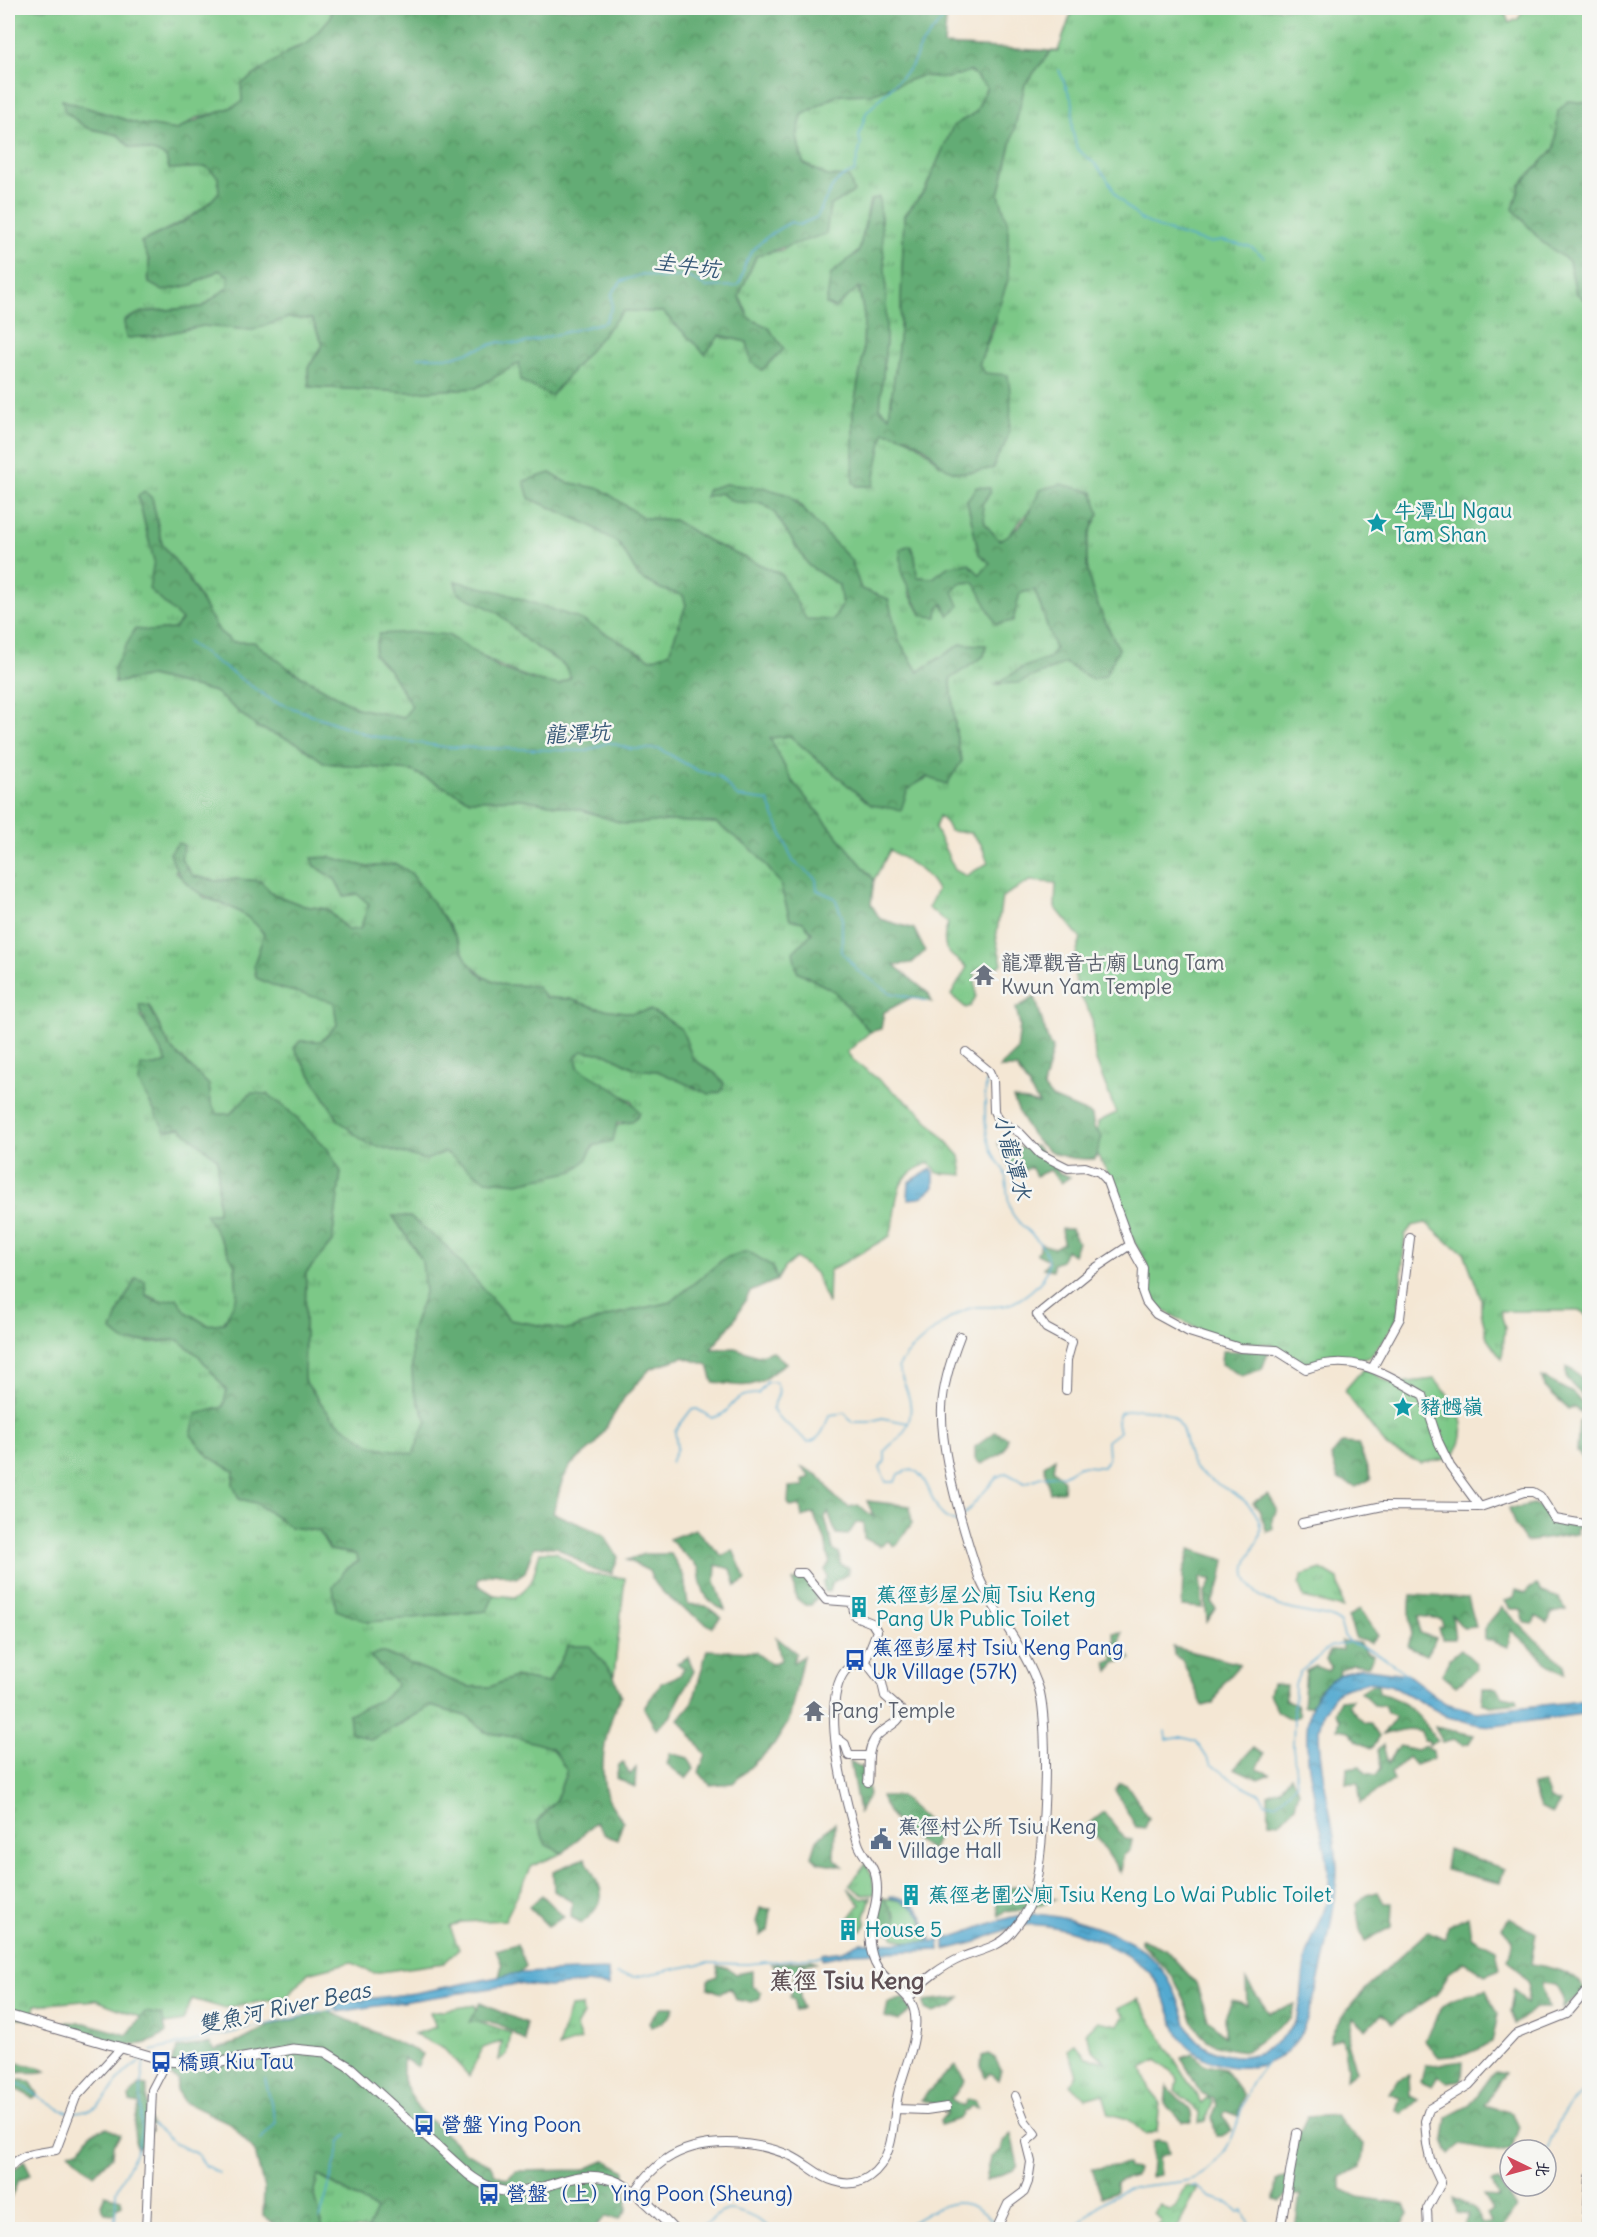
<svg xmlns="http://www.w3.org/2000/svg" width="1597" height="2237" font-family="Delius,'LXGW WenKai TC',sans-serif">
<defs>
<pattern id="grass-tufts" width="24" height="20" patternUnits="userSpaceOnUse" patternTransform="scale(1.5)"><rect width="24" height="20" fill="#7bc887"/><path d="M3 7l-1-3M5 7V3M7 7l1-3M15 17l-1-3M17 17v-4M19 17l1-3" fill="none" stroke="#64a270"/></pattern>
<pattern id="forest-crowns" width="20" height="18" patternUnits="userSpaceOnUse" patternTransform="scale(1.5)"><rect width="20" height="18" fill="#64ac74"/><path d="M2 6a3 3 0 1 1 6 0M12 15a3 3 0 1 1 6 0" fill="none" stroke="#528c60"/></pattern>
<pattern id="water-ripples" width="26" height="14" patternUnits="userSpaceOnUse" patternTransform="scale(1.5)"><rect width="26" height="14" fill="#53a9d0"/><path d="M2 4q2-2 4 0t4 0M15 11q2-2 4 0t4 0" fill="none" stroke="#4489aa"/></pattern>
</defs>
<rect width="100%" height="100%" fill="#f6f6f2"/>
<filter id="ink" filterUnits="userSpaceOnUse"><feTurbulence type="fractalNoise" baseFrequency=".0167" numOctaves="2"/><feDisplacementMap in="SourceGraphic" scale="12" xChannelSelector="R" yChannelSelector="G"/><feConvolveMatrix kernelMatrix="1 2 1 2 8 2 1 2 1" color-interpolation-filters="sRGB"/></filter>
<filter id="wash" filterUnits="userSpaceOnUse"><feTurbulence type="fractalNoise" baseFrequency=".008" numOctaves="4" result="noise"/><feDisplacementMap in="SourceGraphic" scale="24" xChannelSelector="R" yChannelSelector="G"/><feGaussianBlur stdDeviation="1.35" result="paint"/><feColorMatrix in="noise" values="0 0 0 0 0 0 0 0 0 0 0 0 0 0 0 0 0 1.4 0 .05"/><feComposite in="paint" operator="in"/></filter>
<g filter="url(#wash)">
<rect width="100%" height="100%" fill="#f4e7d4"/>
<path fill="url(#grass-tufts)" stroke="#4e7561" stroke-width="1.5" fill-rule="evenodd" d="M8,8H332L330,18L308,43L291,50L243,102L229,110L196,118L177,130L139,124L63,100L87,128L118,135L130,147L157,152L166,157L169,169L207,167L218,177L219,192C199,218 169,227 141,242L149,260V283L192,285L220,270L229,276L228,287L202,307L142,312L124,320L126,338L154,336L203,326L253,330L287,318L312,319L323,345L308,368L309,387L409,392L476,388L519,362L599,338L623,311L663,312L677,327L747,342L751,362L768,327L750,319L739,296L757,255L783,250L830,206L849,177L827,176L803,163L797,137L802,115L837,95L871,94L921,76L949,78L970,71L987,86L976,112L953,126L925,190L904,216L900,331L889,417L880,408L886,342L881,217L870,200L859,251L831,274L835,308L858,286L864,315L863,356L853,411V482L857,486L873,485L884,431C908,436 924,446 940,465L995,456L1005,443L985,373L979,365L994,327L1008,224L999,195L1025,84L1051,51H1058L1073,8H1503L1509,23L1518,19L1524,8H1589V103L1568,101L1558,111L1555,148L1520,185L1542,242L1569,261L1576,292L1589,304V1318L1581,1311H1500L1505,1327L1502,1359L1487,1338L1481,1312V1299L1464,1252L1449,1243L1426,1223L1412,1226L1405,1235L1398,1316L1386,1337L1370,1357L1360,1360L1341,1357L1303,1363L1272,1344L1234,1342L1201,1331L1161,1309L1148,1293L1147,1264L1134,1242L1107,1171L1096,1153L1098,1122L1116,1113L1095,1058L1092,1017L1077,990L1073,964L1081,939L1055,907L1056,883L1030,881L1002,897L996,939L1002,964L992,970L975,971L976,996L971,1006L966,1008L951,995L967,967C947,953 939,948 948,923L928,908L937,890C927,870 908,862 890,850L874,880L792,781L770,738L790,736L871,805C903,792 931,775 962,761C953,734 955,706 950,679L984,656L986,646L961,644L918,672L899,641L888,599L861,589L851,560L830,541L797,501L725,484L705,497L720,493L734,502L762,503L774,512L809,566L839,585L842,606L833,620H806L781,574L712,543L674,520L644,518L601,489L565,482L550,473L525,481L529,498L590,525L620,545L639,577L661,589L683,595L686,605L669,653L651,659L620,642L455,581L458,593L497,611L527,641L564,665L572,676L559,685C512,676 488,660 448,635L374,654L390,671L412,706L403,718L357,708L291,670L254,642H232L219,631L186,575L162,544L152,498L138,497L154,561L153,570L182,620L174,629L152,631L115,683L149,676L215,692L257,727L297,743L325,763L412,771L470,800L523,799L582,810L625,824L669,821L716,823L756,853L780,883L790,919L803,922L812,933L797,971L834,991L870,1032L847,1052L852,1059L919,1111L960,1156L963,1175L938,1173L929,1163C888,1178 900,1202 890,1236L829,1271L828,1304L815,1273L796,1258L784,1268L777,1280L772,1266L725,1258L671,1302L616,1314L567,1330L510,1320L446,1246L410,1217L393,1216L422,1260L425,1293L411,1332L413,1389L427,1421L413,1454L372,1446L332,1418L304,1380L306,1273L332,1242L341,1172L328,1150L286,1108L251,1093L230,1114L217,1115L211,1103L209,1085L170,1047L149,1006L140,1017L153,1034L167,1062L156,1066L180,1128L218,1159V1213L206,1214L235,1265L237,1296L224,1323L207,1325L186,1312L146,1295L147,1343L178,1340L199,1356L227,1391L209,1457L234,1471L233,1484L239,1499L256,1503L290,1527L319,1531L330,1550L355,1554L359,1561L346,1569L368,1622L487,1611L494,1595L515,1597C539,1580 531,1577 540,1552H556L587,1574L625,1578L614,1675L602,1663L568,1646L548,1683L514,1677L490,1687H468L382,1652L371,1657L397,1684L385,1698L349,1714L395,1728L430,1706L469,1717L485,1732L519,1738L553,1748L567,1770L556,1800L537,1822L546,1845L563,1853L532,1866L505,1920L461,1922L450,1927L459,1949L444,1963L373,1973L351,1962L308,1973L287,1997L223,2008L192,1999L183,2021L160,2025L96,2000L35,2005L32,2021L8,2015ZM990,493L982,504L985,524L998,540L1008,536L1036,502L1099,514C1070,558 1098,608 1119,649L1093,680L1065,663L1042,673L1022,668L1049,658L1055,649L1035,590L983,596L975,582L960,583L953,591L949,616L943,604L922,616L909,593V545L915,556L917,577L933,578L949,566L969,564L980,575L990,563L979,554L967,500ZM939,816L946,823L950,831L971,833L981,844L988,863L966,876L955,870L935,828ZM184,846L181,859L193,876L217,881L237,879L260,881L273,894L304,906L327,909L348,930L360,929L369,904L358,894L344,896L335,879L315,866L330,857L367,867L396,864L411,873L450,927L468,962L484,977L505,985L536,986L546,998L570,999L597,1008L631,1013L650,1010L662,1016L682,1030L693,1059L716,1074L724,1084L682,1080L657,1071L636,1069L607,1054L583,1051L576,1056L578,1067L605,1086L633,1101L632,1122C609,1124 596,1140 586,1160L485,1180L445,1152L339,1121L294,1048L300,1041L321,1042L337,1025L334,1002L254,964L264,935L255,922L230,906L205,898L175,872Z
M1364,1368L1392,1384L1434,1379C1449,1394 1468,1417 1461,1440C1460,1446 1455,1453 1452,1458L1421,1463L1388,1448L1344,1391Z
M1321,1569L1338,1579L1343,1608L1304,1598L1299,1584L1302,1575Z
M866,1863L873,1878L874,1894L863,1895L849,1885Z
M847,1888L862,1899L871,1897L865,1916L866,1924L861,1931L847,1921L860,1904Z
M883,1898L909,1902L920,1915L929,1942L910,1943L893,1937L892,1926L896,1916Z
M1138,1999L1201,2103L1208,2097L1213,2101L1206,2121L1199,2123L1200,2113L1176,2091L1178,2079L1157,2060L1142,2068L1150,2090L1160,2102L1157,2131L1146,2135L1128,2119L1109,2114L1103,2094L1085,2099L1071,2084L1077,2075L1068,2050L1074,2043L1086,2057L1105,2062L1093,2050L1086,2033L1098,2021L1118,2025L1124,2015L1118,2009Z
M475,2005L479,2023L511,2033L507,2055L499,2060L502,2041L483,2048L469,2076L444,2049L414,2034L436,2027L430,2012Z
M582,2006L583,2015L576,2027L581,2040L558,2048L570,2007Z
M317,2175L376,2209L368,2229H323L314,2191Z
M1186,2186L1198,2188L1179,2225L1175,2229H1155L1162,2222L1154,2213L1161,2205L1169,2210L1175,2208Z"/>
<path fill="url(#forest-crowns)" stroke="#436758" stroke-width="1.5" d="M332,8H947L944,45L1051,51L1025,84L999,195L1008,224V280L979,365L985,373L1008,375C1011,396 1013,422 1006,442C1002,452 995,456 994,468C981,470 965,475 952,471C939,467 934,454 924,447C912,438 898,434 884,432L873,486H857L853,482V411L863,356L864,315L859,287L835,308L826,304L831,274L859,251L871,200L879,197L886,281V342L880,408L889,417L900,331L904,216L925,190L953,126L976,112L987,87L970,71L949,78L921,76L871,94L837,95L802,115L797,137L803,163L827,176L849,177L854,192L830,206L826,234L756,256L739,296L750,319L768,327L784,349L762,370L751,362L747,342L720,335L705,354L663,312L623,311L551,396L521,381L519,363L476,388L409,392L309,387L308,368L323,345L312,319L287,318L253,330L203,326L154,336L126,338L124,321L142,312L202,307L228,287L229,276L219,270L192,285L163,291L149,283V260L141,242C170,229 199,217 219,192L218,177L207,167L169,169L166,157L156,152L130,147L118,135L87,128L65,112L62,100L139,124L177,130C199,116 221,114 242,102L241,84L291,50L308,43L330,18Z
M1568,101L1589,103V304L1576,292L1569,261L1542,242L1513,209L1520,185L1555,148L1558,111Z
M550,473L565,482L601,489L644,518L674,520L712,543L781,574L806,619L833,620L842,606L839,585L809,566L774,512L762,503L734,502L720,493L705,497L708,489L725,484L765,488L789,495L851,560L861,589L888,599L899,641L918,672L961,644L986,645L984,656L950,679C955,706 953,734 962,761L947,784L927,777L908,789L901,810L871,805L790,736L770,738L792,781L874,880L871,904L880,919L914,929L925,951L912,963L894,965L928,993L932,1002L912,997L884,1012L881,1029L870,1032L834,991L797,971L793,952L812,933L803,922L790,919L780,883L756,853L716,823L669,821L625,824L582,810L523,799L470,800L412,771L325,763L297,743L257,727L215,692L150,676L115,683L114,668L135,629L152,631L174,629L182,620L149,589L154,561L138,496L144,491L152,498L162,544L186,575L219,631L232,642H254L291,670L357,708L403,718L412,706L390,671L374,654L379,634L416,632L448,635L500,668L533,680L559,685L571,677L564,665L527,641L497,612L458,593L455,581L501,592L580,619L651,659L669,653L686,605L683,595L661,589L639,577L620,545L590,525L529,498L524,481Z
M1061,484L1093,492L1099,514C1070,558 1098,608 1119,649L1105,676L1093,680L1065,663L1018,683L996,684L1022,668L1049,658L1055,649L1035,590L1020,593L1013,621L996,624L974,582L960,583L953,591L959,606L949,616L943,604L938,608L937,617L922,616L902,574L900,549L910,545L915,556L917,577L933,578L949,566L969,564L980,575L990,563L979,554L967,500L977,487L990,488V493L982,504L985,524L999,540C1018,533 1034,510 1039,490Z
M178,843L184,845L181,859L193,876L217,881L237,879L260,881L273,894L304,906L327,909L348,930L360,929L369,904L357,894L344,896L335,879L315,866L312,858L330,857L367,867L396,864L411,873L450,927L468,962L483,977L505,985L536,986L546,998L570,999L597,1008L631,1013L650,1010L662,1016L682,1030L693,1059L716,1074L724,1084L721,1092L709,1094L657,1071L636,1069L607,1054L583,1051L576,1056L578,1067C596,1080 630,1095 640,1113L632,1122L617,1123L613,1141L593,1146L586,1160L574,1171L518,1183L485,1180L445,1152L426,1160L366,1143L339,1121L294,1048L300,1041H321L337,1025L334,1002L279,988L256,978L254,965L264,934C234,892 186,910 170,853Z
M1035,997L1049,1044L1053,1047L1043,1087L1052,1098L1092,1115L1094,1128L1102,1137L1095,1159C1046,1161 1030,1142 1013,1098L1039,1104L1017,1068H999L1017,1051L1020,1025L1016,1008Z
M139,1004L149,1006L170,1047L209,1085L211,1103L217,1114H230L251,1093L267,1094L286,1108L328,1150L341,1172L332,1242L306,1273L304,1380L332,1418L372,1446L413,1454L427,1421L413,1389L411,1332L425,1293L422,1260L393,1216L410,1217L446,1246L510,1320L567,1330L616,1314L671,1302L725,1258L748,1251L772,1266L777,1280L750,1292L733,1322L711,1349L735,1348L758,1356L772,1351L786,1363C778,1368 773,1372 766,1378C751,1390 731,1385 713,1382L708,1365L683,1357L650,1369L624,1398L596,1444L571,1465L562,1481L553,1513L603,1534L618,1557L612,1574L593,1570L557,1547H534L525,1572L516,1578L495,1573L478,1578V1585L494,1595L487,1611L368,1622L336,1610L333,1587L346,1569L359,1561L355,1554L330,1550L319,1531L290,1527L256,1503L239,1499L233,1484L234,1471L209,1457L191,1435L196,1414L223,1407L227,1391L199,1356L178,1340L126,1342L112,1331L120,1308L136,1278L145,1281L146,1295L159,1302L177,1298L186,1312L207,1325L224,1323L237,1296L235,1265L205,1213H218V1159L180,1128L165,1131L139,1083L141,1065L156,1066L167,1062C158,1044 141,1022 139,1004Z
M998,1143L1018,1148L1036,1146L1060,1173L1070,1177L1061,1183L1050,1170L1036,1176L1031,1167L1014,1176Z
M1061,1229H1071L1078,1242L1073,1255L1066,1250L1061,1261L1053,1264V1270L1043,1268L1049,1260L1037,1254L1041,1244L1054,1248L1063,1243Z
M1222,1351H1269L1262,1369L1242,1376L1221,1364Z
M1566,1367C1581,1374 1590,1385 1589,1402L1566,1379Z
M1542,1377L1573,1393L1584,1406L1581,1413L1574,1407L1568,1409L1544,1387Z
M1586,1417L1589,1428V1464L1577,1452L1579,1422Z
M995,1432L1007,1437C1008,1454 995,1457 981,1464L975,1459V1447Z
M1342,1443L1358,1444L1371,1479L1356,1487L1338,1479L1331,1456Z
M1055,1458L1053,1470L1064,1481L1063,1491L1050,1493L1044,1465Z
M802,1468C832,1477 823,1494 849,1507L858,1505L874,1517L867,1501L910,1506L912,1523L897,1545L894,1546L888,1541L879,1546L864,1538L863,1522L856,1523L848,1535L836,1534L828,1512L825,1517L833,1549L839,1553L840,1564L849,1568L848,1574L833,1582L830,1592H825L823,1583L827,1576L825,1570L830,1562C825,1553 828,1545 824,1536C820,1527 816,1524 814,1513L802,1517L800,1505L791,1507L788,1503L789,1487L804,1486L803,1481L810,1477Z
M1268,1494L1277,1509L1272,1522L1273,1529L1267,1532L1259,1510L1253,1503Z
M1533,1504L1541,1507L1556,1524L1580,1526L1576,1530L1577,1534L1526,1542L1515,1526L1509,1509Z
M695,1529L722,1556L733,1550L746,1580L736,1586L731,1569L716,1565L715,1581L725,1610C705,1603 700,1588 699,1568L669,1539Z
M1190,1549L1225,1560L1221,1582L1212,1603L1216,1609L1207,1622L1205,1593L1212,1579L1200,1578L1203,1608L1182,1606L1183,1573Z
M644,1554H671L684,1577L688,1604L706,1606L721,1617L712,1627C690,1612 658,1597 649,1571L627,1560Z
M804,1577L815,1590L817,1598L811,1605H805L796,1598L793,1581Z
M1537,1585L1542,1592L1559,1598L1566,1610L1552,1613L1548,1623L1536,1616L1533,1624L1525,1623L1521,1609H1510L1505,1601L1514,1598L1516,1590L1526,1593L1528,1589Z
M1411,1595L1468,1598L1476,1627L1463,1628L1452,1615L1455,1639H1442L1439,1628L1443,1626L1441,1619L1419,1616V1633L1436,1638L1426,1655L1408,1647C1415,1626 1407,1617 1411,1595Z
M1502,1607L1529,1634L1565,1665V1674L1553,1668L1511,1630L1508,1647L1485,1639V1627Z
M1360,1609L1378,1635L1371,1643L1356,1639L1348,1617Z
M1122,1632L1120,1645L1131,1659L1115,1663L1109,1672L1106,1662L1112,1661L1114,1656L1106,1650L1109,1643H1116L1113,1633Z
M776,1637L796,1653L793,1663L803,1656L789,1721L774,1745L733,1783L710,1785L699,1772L706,1755L679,1719L693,1702L707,1650L755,1652L771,1664L781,1660Z
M1341,1641L1359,1643L1366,1652L1374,1655L1368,1666L1352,1664L1340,1670L1339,1674L1319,1690L1311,1706H1303L1306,1671L1316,1666L1328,1671L1331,1666L1326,1660L1330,1651L1342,1650Z
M568,1646H590L614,1676L621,1696C607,1724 598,1762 606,1793C608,1803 618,1813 623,1822L617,1840L605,1835L596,1822L563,1853L546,1845L537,1822L556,1800L567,1770L552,1748L519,1738L485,1732L469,1717L431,1706L371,1740L351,1732L349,1714L385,1698L397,1684L370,1656L381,1652L468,1687H490L514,1677L548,1683Z
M1173,1647L1240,1664L1224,1682L1214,1703L1203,1706L1182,1660L1174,1655Z
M1461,1649L1476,1663L1477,1669L1456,1686L1442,1675L1449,1659Z
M688,1657L694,1671L670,1717L656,1729L644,1708L661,1683L680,1675L684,1669L677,1663Z
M1272,1684L1287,1685L1285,1700L1297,1704L1300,1716L1290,1719L1278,1712L1269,1694Z
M1372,1685H1378L1379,1693C1407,1700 1422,1718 1437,1741L1429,1745V1741L1423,1740L1421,1731C1408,1727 1397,1731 1383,1735L1396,1717L1387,1713L1384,1706L1374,1705L1361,1692Z
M1483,1688H1496L1503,1696L1517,1699L1518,1703L1491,1706L1482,1703Z
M1352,1699L1348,1705L1364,1723H1370L1379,1737L1372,1748L1358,1742L1349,1731L1338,1729L1340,1720L1335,1712L1340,1700Z
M1435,1727L1474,1735L1469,1743L1462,1745L1454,1739L1442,1742Z
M1383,1745L1388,1764L1396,1749L1400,1746L1416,1750L1425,1746L1433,1751L1434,1758L1415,1765L1408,1757L1391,1773L1394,1780L1361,1803L1358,1783H1346L1347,1768L1360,1766L1366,1773L1376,1775L1381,1768L1378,1750Z
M1253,1748L1264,1754L1257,1769L1270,1774L1258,1779L1234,1768Z
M670,1753L688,1758L694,1769L686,1779L667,1764Z
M850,1761L863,1769L869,1794L859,1812Z
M623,1762L630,1775L636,1768L635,1787L616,1778L619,1765Z
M1291,1776L1299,1791L1295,1806L1279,1823L1269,1822L1268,1794L1280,1789Z
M1120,1783L1127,1785L1149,1818L1145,1828L1136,1827L1115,1790Z
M1544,1783L1550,1799L1560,1803L1552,1814L1540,1808L1532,1785Z
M881,1796H900L940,1832L932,1850C911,1839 887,1819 881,1796Z
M1104,1812L1125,1839L1132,1840L1130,1850L1123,1856L1121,1873L1088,1825Z
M835,1822L834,1858L843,1866L818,1862L812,1856L817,1840Z
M1448,1849L1504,1869L1500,1883L1445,1870Z
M585,1858C601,1890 613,1896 582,1923L571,1917L572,1902L554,1891L553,1871Z
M1024,1884L1030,1887L1036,1897L1055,1899C1049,1903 1012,1914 1005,1911L999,1916L995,1892Z
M1378,1892L1384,1903H1392L1391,1927L1365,1941L1360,1931L1356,1904L1367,1895Z
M542,1895L564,1917L548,1926L529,1907Z
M879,1898L885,1899L897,1920L892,1926V1933L877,1930L875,1916L877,1907L881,1906Z
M760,1908L771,1909L768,1931L760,1936V1930L756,1922Z
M1468,1916L1471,1936L1496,1949L1500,1969L1485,1975L1465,1962L1449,1973L1437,1994L1393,2023L1382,2014L1366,2029L1353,2017L1348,2046L1356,2071L1346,2079L1347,2067L1342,2037L1330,2042C1331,2014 1406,1952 1428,1931L1445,1939L1447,1926Z
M1509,1918L1536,1933L1531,1964C1552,1968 1575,1971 1586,1991L1562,2009L1563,1998L1556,1985L1541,1983L1548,2008H1535L1515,2024L1510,2012L1514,1989L1527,2004L1529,1983L1508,1959L1513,1940L1503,1928Z
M1141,1939L1165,1949L1196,1983L1208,2019L1225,2036V2017L1232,2001L1247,2005L1246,1980L1269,2013L1295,2004L1290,2019L1246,2051C1185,2046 1199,2019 1173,1978C1165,1966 1151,1954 1141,1943Z
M517,1944L526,1966L519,1973L499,1977L502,1965L496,1950Z
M812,1960L816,1962L801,1965L805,1975L799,1989L802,2008L795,2011V2001L790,1997L795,1971L779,1972L771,1964Z
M718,1966L727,1968L736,1974L752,1971V1986L761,1992L760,1998L752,2002L737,2000L730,1988L721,1993L708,1988V1980L717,1976Z
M1486,1990L1498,2014L1492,2043L1464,2055L1439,2057L1424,2040C1432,2031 1433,2025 1437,2015C1445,1996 1468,1995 1486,1990Z
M960,1997L953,2006L933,2013L925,2009L924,2001Z
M905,1998L911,2011L898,2021L885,2017L888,2003Z
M480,2003L526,2023V2042C504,2026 497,2019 469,2022Z
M661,2007H674C671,2020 662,2022 651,2027L649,2022Z
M328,2011L423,2054L417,2067L403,2058V2080L418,2109L465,2152L490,2164L495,2174L507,2179L516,2171L583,2170L606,2160L625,2171L627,2210L620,2219L606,2216L593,2229H368L376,2209L318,2175L314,2191L323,2229H282L263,2216L264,2189L255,2152L230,2123L184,2102L176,2090L178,2080L170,2075V2065L178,2048L210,2043L215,2050L241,2041L271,2025Z
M145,2012L162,2015L166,2032C137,2059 99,2037 66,2028L64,2022L86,2023L127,2035Z
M988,2054L995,2058L1001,2070L998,2080L990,2073L985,2077L981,2066L982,2056Z
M1193,2054L1205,2065L1224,2069L1243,2095L1238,2116L1225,2111L1222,2115L1232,2130L1222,2136H1216L1212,2117L1217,2105L1214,2098L1200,2093L1182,2058Z
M8,2061L38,2067L46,2071C32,2075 21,2070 8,2074Z
M1463,2061L1462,2080L1447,2082L1438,2076L1432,2086L1421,2081L1425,2066Z
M955,2065L965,2080L951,2100L963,2107L968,2099L976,2101L978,2108L972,2106L963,2112L959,2119L941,2125L940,2121L947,2113L934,2104L920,2100Z
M1495,2071L1505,2073L1484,2105L1512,2113L1519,2127L1511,2149L1499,2152L1460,2145L1450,2155L1444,2140L1447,2117L1470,2105Z
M1409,2075L1410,2096L1418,2100L1402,2114L1396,2110L1400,2097L1389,2093L1397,2080Z
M13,2079L30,2081L38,2094L33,2098L18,2090L9,2092L8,2083Z
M140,2085L147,2086V2115L152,2125L145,2124L146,2128L152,2130L144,2138L146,2144L137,2148C132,2135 135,2118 140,2104L130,2102L129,2096Z
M1167,2086L1191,2111L1192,2122H1183L1165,2104Z
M1336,2115L1345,2127L1364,2144L1361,2167L1341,2177V2189L1358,2197L1405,2204L1409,2214L1402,2224L1377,2229H1295L1300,2195L1286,2196L1280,2201L1274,2199L1276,2181L1289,2175L1296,2140L1307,2117Z
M107,2128L121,2135L113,2145L112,2156L94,2175L69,2152L81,2148L91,2133Z
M1011,2134L1018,2165L1013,2170L986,2180L991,2157L1002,2151L1003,2141Z
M1157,2140L1166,2141L1169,2153L1158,2157L1160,2175L1151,2177L1153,2142Z
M24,2160L31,2174L18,2181L8,2204L9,2175Z
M1127,2164L1128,2168L1137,2169L1135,2176L1116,2182V2191L1102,2197L1092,2169Z
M1499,2181L1516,2208L1502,2229H1466L1464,2224L1469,2215L1457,2213L1454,2198L1474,2209L1482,2224L1492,2223L1486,2214L1492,2210L1483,2196L1499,2197L1492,2183Z
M105,2195L121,2199L122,2205L116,2208L115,2214L105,2213L101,2205Z"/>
<path fill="url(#water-ripples)" stroke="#3a6686" stroke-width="1.5" d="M931,1169L934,1173V1187L920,1198L908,1199L909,1182Z
M1360,1668L1407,1674L1445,1703L1477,1712L1589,1700V1713L1495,1726L1480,1725L1448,1717L1390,1685L1368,1682L1347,1687L1335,1694L1323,1714L1319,1730C1319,1777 1336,1823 1337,1869C1337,1904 1316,2014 1296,2041C1271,2075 1223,2074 1192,2050C1169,2032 1171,2000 1154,1978C1133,1950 1058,1920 1023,1925C1006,1928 992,1935 976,1942C966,1945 955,1947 945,1950V1939C978,1931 1010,1910 1045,1915C1076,1919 1130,1935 1153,1959C1166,1972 1174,1987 1180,2005C1183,2014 1186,2026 1192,2034C1209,2055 1243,2063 1266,2049C1308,2025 1298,2004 1305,1964C1309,1938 1328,1914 1329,1887C1331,1820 1261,1687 1360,1668Z
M890,1896C918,1898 925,1918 932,1942L939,1939L940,1950L851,1953L822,1959V1954L843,1951L860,1943L929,1942C926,1918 915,1902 890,1898Z
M608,1970L609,1986L586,1983L548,1987L518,1984L338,2012L335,2006L351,2001L415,1993L519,1973Z"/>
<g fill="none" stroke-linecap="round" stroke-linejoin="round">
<path stroke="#53a9d0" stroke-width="1.5" d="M1059,70L1073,103L1072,129L1077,149L1095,164L1106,177L1118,198L1140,219L1164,230L1209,243L1222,241L1251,247L1264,257
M418,357H453L499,342L520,344L605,322L612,307V293L622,281L643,274L660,278L687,276L706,287L737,286C744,278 742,273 745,264C752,245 774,231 791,222L799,225L817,217C826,200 832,177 854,172L861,144L859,136L866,113L911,67L922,44L943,19
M187,642L273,701L371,736L445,747L588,751L608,742L631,749H660L698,771L718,776L738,797L768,801L793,861L816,879L817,890L835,898L842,916V952L858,971L891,993L928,1001
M671,1462L677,1448L675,1431L691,1410L697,1409L712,1418C737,1412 727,1394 758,1394L767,1382H775C783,1391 776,1399 772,1409L776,1415L808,1442C822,1440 825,1426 829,1415L845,1413L852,1422H869L882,1418L908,1423
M963,1516L997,1477L1006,1473L1025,1483L1041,1477L1064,1475L1079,1466L1103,1467L1108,1459L1107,1441L1119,1432L1117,1422L1120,1413C1131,1408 1140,1409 1151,1410C1197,1412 1177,1454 1199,1472C1218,1488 1255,1497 1260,1525C1265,1547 1232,1560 1252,1588C1267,1609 1308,1612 1332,1618L1340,1623L1344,1636L1349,1642L1375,1652L1408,1675
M958,1522C929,1520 935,1480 912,1469L898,1474L895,1482H886L880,1468L885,1461V1451C889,1445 894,1443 899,1438C920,1415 908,1392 898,1368C906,1350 956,1309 976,1307C987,1306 995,1308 1007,1305C1020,1301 1044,1284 1047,1269C1053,1243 1021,1231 1012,1213C1005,1198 1009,1181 1003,1168C1001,1164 997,1162 995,1158C982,1134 985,1107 986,1081
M1166,1731L1167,1740L1181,1737L1196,1741L1211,1764L1238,1783L1260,1794L1266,1803L1276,1804L1297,1783L1293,1747L1295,1684L1300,1672L1330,1647L1349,1642
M616,1974L635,1977L705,1963L748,1964L823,1956
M151,2051L336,2009
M8,2079C31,2086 45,2106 68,2112
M73,2113C103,2111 104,2098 121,2077C127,2069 137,2064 144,2058
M153,2125L174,2143L197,2154L206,2166L219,2173
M261,2140L276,2122L265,2079
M1546,2150C1554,2138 1559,2117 1565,2110C1572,2101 1581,2096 1590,2086
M1191,2187L1196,2185L1209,2197L1229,2203L1239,2212L1243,2211L1252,2230
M320,2219L341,2141L347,2135
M115,2230L116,2191L138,2147L141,2131V2083L144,2060
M621,2230L638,2225L653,2230
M696,2230C707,2225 714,2216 724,2211C734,2206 765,2222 772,2230
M896,2230C936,2212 957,2183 995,2223
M1072,2230C1088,2215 1103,2199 1123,2191C1152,2179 1187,2191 1211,2167C1237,2142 1236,2121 1248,2090C1252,2080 1260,2071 1266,2063"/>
</g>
</g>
<g filter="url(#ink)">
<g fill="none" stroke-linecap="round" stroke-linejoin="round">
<defs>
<path id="minor" d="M966,1052L989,1071L993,1080L994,1111L998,1120L1020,1133L1040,1154L1068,1168L1085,1167L1099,1172L1106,1179L1130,1245L1143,1268L1142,1291L1146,1302L1156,1314L1189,1332L1240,1348L1276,1350L1306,1369C1353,1352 1383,1372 1423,1395L1438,1441L1450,1466L1480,1507
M1373,1367L1400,1318L1410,1238
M1066,1390L1067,1360L1072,1342L1046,1328L1037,1315L1091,1271L1130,1245
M1302,1523L1383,1506L1480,1507L1524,1492H1533L1540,1496L1555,1519L1590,1525
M865,1661L882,1683L885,1696L902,1711C900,1726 881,1727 874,1740C866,1753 870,1767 868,1782
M837,1738L845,1744L849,1756H869
M909,1998C921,1981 944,1965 963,1957C980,1950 998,1948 1011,1933C1018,1925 1027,1912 1031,1902C1045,1865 1050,1727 1039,1689C1026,1648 995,1616 979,1577C964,1532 940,1455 942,1408C943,1384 951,1359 960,1336
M896,2109L926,2110L947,2107
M8,2170C19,2153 37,2153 56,2150L76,2097L121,2048
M634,2193C643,2180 652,2169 665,2160C700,2136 754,2140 791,2156C806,2163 819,2177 834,2181C861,2190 881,2172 889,2148C895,2129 894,2109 899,2090C905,2066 918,2040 915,2015C913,1991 884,1984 875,1963C860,1926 882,1909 876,1878C874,1864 862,1856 858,1843C846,1803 819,1705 845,1671C850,1665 858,1664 865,1661L877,1631L872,1623L855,1616L852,1602L826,1600L804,1573H796
M146,2230L152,2090L167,2061
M996,2230L1008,2204L1024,2192L1028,2182L1031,2162L1026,2142L1035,2134L1025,2121L1015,2096
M1280,2230L1297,2133
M1428,2230L1427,2209L1441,2183L1430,2159L1427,2145L1425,2121L1429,2109L1469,2085L1515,2035L1567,2014L1590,1987
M1586,2230L1590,2177"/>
<path id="major" d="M8,2015L167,2061L210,2064L293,2049L325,2052L351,2068L468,2174C524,2218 558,2166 605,2178C633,2184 654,2210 674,2230"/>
</defs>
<use href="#minor" stroke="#6c6771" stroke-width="10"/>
<use href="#major" stroke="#6c6771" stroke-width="11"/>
<use href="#minor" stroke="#fff" stroke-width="8"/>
<use href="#major" stroke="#fff" stroke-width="9"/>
</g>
</g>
<defs>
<symbol id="sight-bare" viewBox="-9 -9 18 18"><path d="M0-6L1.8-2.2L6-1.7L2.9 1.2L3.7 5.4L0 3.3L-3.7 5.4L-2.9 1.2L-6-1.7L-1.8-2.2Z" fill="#0f9aa8" stroke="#f6f6f2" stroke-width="2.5" paint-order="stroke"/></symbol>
<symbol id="temple-bare" viewBox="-9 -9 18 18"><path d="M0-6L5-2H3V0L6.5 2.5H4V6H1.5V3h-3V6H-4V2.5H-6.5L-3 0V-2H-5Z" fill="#6b7280" stroke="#f6f6f2" stroke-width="2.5" paint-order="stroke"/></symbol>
<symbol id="building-bare" viewBox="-9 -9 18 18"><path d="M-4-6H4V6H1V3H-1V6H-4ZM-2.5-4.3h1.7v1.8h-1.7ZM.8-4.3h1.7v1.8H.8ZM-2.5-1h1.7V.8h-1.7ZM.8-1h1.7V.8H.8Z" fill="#0f9aa8" stroke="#f6f6f2" stroke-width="2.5" paint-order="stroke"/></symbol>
<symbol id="bus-bare" viewBox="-9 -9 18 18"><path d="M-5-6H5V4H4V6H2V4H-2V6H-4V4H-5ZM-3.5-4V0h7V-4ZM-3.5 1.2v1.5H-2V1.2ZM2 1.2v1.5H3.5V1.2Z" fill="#1a4fb4" stroke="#f6f6f2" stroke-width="2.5" paint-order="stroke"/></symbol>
<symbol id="civic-bare" viewBox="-9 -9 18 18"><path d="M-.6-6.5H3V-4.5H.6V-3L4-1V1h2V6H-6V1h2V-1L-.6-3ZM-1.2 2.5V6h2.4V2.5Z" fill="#5c6f8a" stroke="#f6f6f2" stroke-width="2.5" paint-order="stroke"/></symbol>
</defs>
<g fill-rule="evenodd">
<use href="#sight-bare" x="1362" y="508" width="30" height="30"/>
<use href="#temple-bare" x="969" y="960" width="30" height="30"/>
<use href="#sight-bare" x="1388" y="1392" width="30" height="30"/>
<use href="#building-bare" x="844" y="1592" width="30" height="30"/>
<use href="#bus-bare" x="840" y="1645" width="30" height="30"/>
<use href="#temple-bare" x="799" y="1696" width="30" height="30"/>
<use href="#civic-bare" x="866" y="1824" width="30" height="30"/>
<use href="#building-bare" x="896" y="1880" width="30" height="30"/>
<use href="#building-bare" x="833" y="1915" width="30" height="30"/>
<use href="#bus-bare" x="146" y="2047" width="30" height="30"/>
<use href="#bus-bare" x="409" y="2110" width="30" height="30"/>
<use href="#bus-bare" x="474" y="2179" width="30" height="30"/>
</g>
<g text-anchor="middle" stroke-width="5" stroke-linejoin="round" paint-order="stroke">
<g font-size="21" fill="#0d838f" stroke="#f6f6f2" text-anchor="start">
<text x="1394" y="518">牛潭山 Ngau<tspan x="1394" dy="24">Tam Shan</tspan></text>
<text x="1420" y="1414">豬乸嶺</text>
<text x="876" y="1602">蕉徑彭屋公廁 Tsiu Keng<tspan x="876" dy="24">Pang Uk Public Toilet</tspan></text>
<text x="928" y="1902">蕉徑老圍公廁 Tsiu Keng Lo Wai Public Toilet</text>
<text x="865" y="1937">House 5</text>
</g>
<g font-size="21" fill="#5b616d" stroke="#f6f6f2" text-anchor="start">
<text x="1001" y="970">龍潭觀音古廟 Lung Tam<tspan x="1001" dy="24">Kwun Yam Temple</tspan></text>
<text x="831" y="1718">Pang' Temple</text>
</g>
<g font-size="21" fill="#164399" stroke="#f6f6f2" text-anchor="start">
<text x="872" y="1655">蕉徑彭屋村 Tsiu Keng Pang<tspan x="872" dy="24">Uk Village (57K)</tspan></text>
<text x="178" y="2069">橋頭 Kiu Tau</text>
<text x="441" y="2132">營盤 Ying Poon</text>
<text x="506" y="2201">營盤（上）Ying Poon (Sheung)</text>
</g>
<g font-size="21" fill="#4e5e75" stroke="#f6f6f2" text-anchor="start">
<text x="898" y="1834">蕉徑村公所 Tsiu Keng<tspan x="898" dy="24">Village Hall</tspan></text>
</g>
<g font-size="22" font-style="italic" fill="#365877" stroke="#f6f6f2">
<text transform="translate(687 265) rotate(8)" y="8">圭牛坑</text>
<text transform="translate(577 733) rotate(-3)" y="8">龍潭坑</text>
<text transform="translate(1013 1157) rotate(75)" y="8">小龍潭水</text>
<text transform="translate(284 2007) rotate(-12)" y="8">雙魚河 River Beas</text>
</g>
<g font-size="24" font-weight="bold" fill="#5e5055" stroke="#f6f6f2">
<text x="847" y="1989">蕉徑 Tsiu Keng</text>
</g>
</g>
<rect width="1597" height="2237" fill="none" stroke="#f6f6f2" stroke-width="30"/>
<g transform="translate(1528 2168) rotate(95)"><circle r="28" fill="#f6f6f2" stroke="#a1a1a9" stroke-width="1.5"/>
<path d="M0-4.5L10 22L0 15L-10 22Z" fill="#d1495b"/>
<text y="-9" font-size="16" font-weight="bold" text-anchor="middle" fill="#22223b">北</text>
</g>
</svg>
